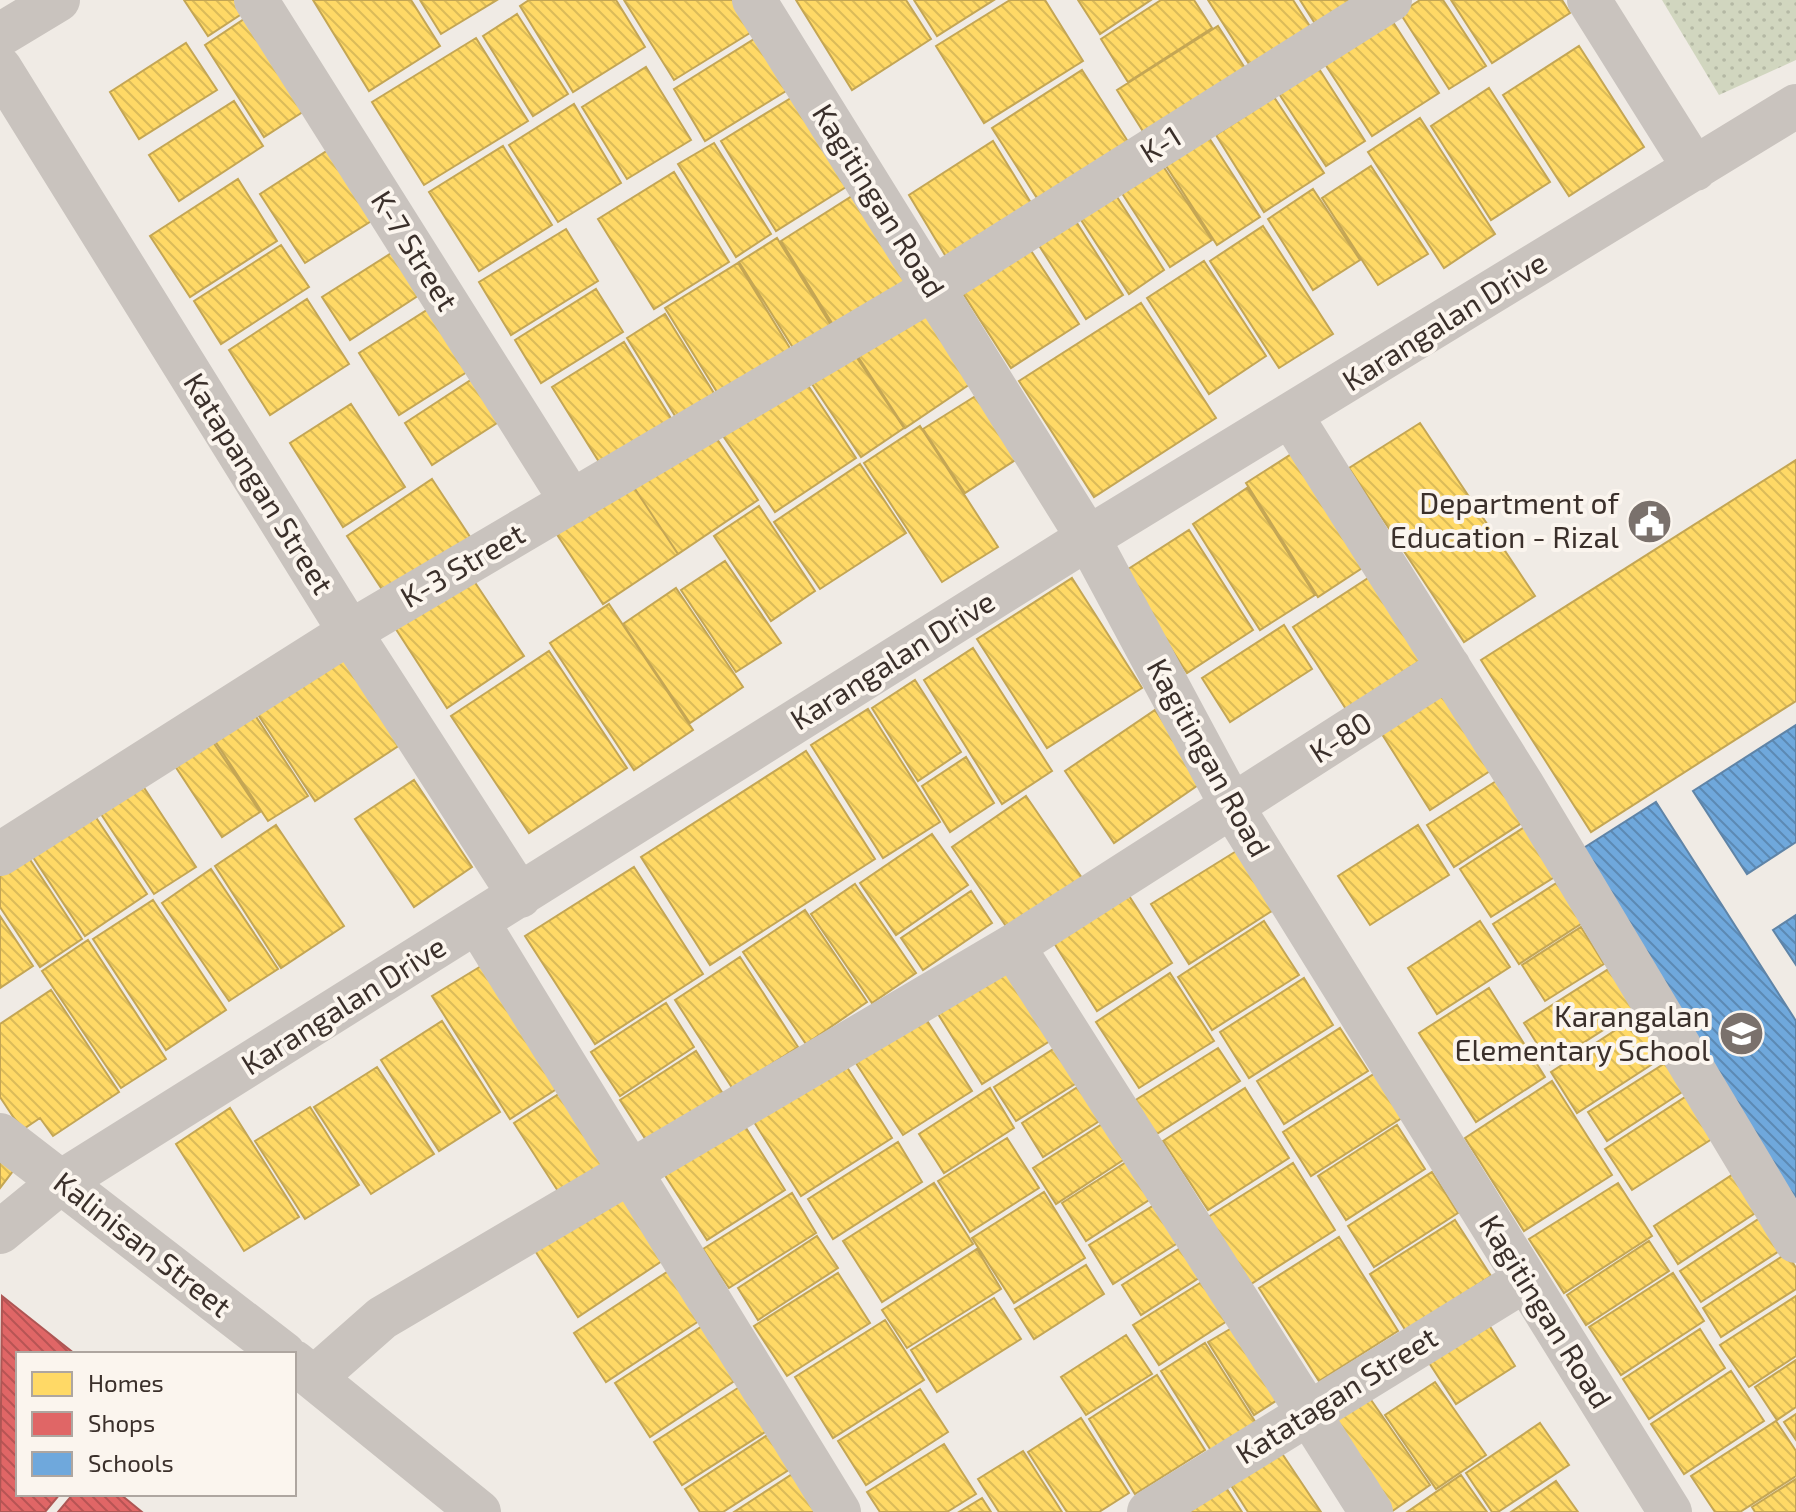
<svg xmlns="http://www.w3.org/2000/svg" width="1796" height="1512" font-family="'Exo 2',sans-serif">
<defs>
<pattern id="park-dots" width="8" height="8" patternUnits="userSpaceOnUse" patternTransform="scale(2)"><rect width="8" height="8" fill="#d1d6bf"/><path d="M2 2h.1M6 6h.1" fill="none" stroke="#b4b8a4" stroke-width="1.8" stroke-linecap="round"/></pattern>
<pattern id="homes-back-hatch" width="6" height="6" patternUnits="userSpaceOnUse" patternTransform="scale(2)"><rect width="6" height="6" fill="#ffd966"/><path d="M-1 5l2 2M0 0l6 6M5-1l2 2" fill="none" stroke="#dbbb59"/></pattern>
<pattern id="shops-back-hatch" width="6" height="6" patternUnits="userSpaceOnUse" patternTransform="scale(2)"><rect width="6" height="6" fill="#e06666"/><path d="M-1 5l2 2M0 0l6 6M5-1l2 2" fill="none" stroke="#b75454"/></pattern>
<pattern id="schools-back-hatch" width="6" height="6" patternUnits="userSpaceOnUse" patternTransform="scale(2)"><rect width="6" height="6" fill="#6fa8dc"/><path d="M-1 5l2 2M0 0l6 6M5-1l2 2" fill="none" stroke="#5c89b3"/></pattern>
</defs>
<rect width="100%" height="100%" fill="#f0ebe5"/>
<path fill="url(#park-dots)" d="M1662,0H1796V60L1719,95Z"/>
<path fill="url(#homes-back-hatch)" stroke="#c4a654" stroke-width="2" d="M184,0H255L257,4L208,36Z
M313,0H411L440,46L369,91Z
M420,0H497L441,34Z
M529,0H616L645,47L573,92L520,6Z
M624,0H740L758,28L674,80Z
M796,0H906L931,39L852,90Z
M914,0H994L937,36Z
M1010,0H1045L1083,61L984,123L936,46Z
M1078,0H1151L1100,34Z
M1161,0H1194L1212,28L1128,82L1101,39Z
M1208,0H1293L1311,28L1251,67Z
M1300,0H1355L1316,25Z
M1420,0H1443L1486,66L1449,89L1400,13Z
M1451,0H1562L1570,13L1492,63Z
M256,11L315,104L264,137L205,45Z
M517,14L568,94L533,116L483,36Z
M1391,19L1439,93L1372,136L1323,61Z
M1218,26L1252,79L1151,144L1117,90Z
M759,36L791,88L705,141L674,89Z
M476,38L528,121L424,185L372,102Z
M186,43L217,90L139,139L110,92Z
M1579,46L1644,147L1569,196L1503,95Z
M1314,61L1365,141L1326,166L1274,86Z
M646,67L691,140L627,179L582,107Z
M1082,70L1134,151L1044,209L992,128Z
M1489,88L1550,182L1491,220L1431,126Z
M799,93L854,182L776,231L721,141Z
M1274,97L1324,173L1264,212L1216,135Z
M234,101L263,146L179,201L149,155Z
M574,104L621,183L558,222L509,145Z
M1420,118L1495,234L1444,268L1368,152Z
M1204,130L1260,217L1217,245L1161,158Z
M993,141L1036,211L951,265L909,195Z
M339,143L384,213L305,263L260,194Z
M714,143L771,234L736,257L678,164Z
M503,146L552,225L479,271L429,192Z
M1157,157L1212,240L1170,267L1116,184Z
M1371,166L1428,254L1378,285L1322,198Z
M674,172L729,262L654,309L598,219Z
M238,179L277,241L190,297L150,236Z
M1110,186L1164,270L1129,294L1074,209Z
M1313,189L1360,260L1313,290L1268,219Z
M860,191L917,281L837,331L781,241Z
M1068,209L1123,295L1086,319L1031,233Z
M1263,226L1333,334L1279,368L1210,261Z
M566,229L598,281L511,335L479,282Z
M777,238L834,330L797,354L739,262Z
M1024,240L1079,324L1011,368L957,284Z
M281,245L309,287L221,344L194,301Z
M404,245L430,288L350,340L322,297Z
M1204,261L1266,356L1209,394L1147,298Z
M738,263L799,363L727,408L665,308Z
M596,289L623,332L541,383L515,340Z
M307,299L349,364L270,415L229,350Z
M927,299L979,378L905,428L853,349Z
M438,303L478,365L399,415L359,353Z
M1141,303L1216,418L1094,497L1019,381Z
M665,314L715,395L677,419L627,338Z
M624,342L672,420L601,465L552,387Z
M849,346L904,428L861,457L806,375Z
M483,372L511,414L432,465L405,423Z
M801,375L856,458L775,512L719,430Z
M985,390L1026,453L965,493L923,429Z
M351,404L405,487L343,527L290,443Z
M1420,423L1535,596L1464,642L1349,468Z
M920,426L998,547L942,582L864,463Z
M713,433L758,500L678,554L633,486Z
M1304,446L1376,559L1318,597L1246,483Z
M1796,460V701L1591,832L1481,660Z
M860,464L906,533L820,589L774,522Z
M432,479L476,546L391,603L347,536Z
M631,483L678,554L603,604L556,533Z
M1247,488L1315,595L1260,630L1193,524Z
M759,506L815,591L771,621L714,536Z
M1189,530L1253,630L1187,673L1122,573Z
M725,561L781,643L736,672L681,590Z
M1382,569L1435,651L1346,709L1293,627Z
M468,572L524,656L447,708L392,623Z
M1072,578L1142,688L1047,748L977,639Z
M676,588L743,687L690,723L623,624Z
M609,604L693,730L634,770L550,643Z
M1284,625L1312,669L1230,722L1202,678Z
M344,647L406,741L315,801L253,707Z
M973,648L1052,771L1002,804L924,680Z
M549,651L627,768L529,833L451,716Z
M915,680L961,752L918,781L872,708Z
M1440,692L1490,771L1430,810L1380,731Z
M251,709L308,796L268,821L211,735Z
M868,709L940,822L883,858L811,745Z
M1155,710L1204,781L1114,843L1065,771Z
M209,736L260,812L222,837L171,760Z
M806,751L875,859L710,965L641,857Z
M966,757L994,803L950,832L922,786Z
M1504,776L1531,817L1454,867L1427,825Z
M139,780L196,867L154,894L97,808Z
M414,780L472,867L414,907L355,819Z
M1026,796L1082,878L1008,929L952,847Z
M89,807L147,894L85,936L27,848Z
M1529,824L1561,873L1491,917L1460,869Z
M276,825L344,926L281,968L215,866Z
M1418,825L1449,875L1370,925L1338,876Z
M932,834L968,885L896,935L860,883Z
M23,849L82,939L40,967L0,907V864Z
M1238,850L1275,909L1189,964L1151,904Z
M634,867L703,974L595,1044L525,936Z
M211,869L278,969L229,1001L162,903Z
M1558,882L1584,922L1519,964L1493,924Z
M855,884L916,973L872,1003L811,914Z
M1124,888L1172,963L1097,1011L1049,935Z
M971,891L992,923L923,970L901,938Z
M153,900L226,1010L166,1050L93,939Z
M805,910L867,1002L806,1044L743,952Z
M0,916L33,966L0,988Z
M1264,921L1299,975L1212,1030L1178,977Z
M1480,921L1510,967L1437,1014L1408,968Z
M1581,927L1604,964L1545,1001L1522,965Z
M88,940L166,1059L121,1088L42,971Z
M740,957L798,1047L733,1089L675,1000Z
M491,960L569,1081L510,1119L432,996Z
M1618,963L1644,1004L1550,1064L1524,1023Z
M1016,964L1061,1034L982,1084L938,1014Z
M1170,973L1214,1041L1139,1088L1096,1022Z
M1304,978L1333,1025L1249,1078L1220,1032Z
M1489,988L1545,1077L1476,1122L1419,1033Z
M51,990L119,1092L53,1136L40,1118L22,1130L0,1097V1024Z
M666,1003L694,1047L620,1096L591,1052Z
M1645,1011L1671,1052L1577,1113L1551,1072Z
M924,1016L972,1091L903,1135L854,1060Z
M442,1021L500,1112L439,1151L381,1060Z
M1340,1028L1368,1071L1284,1124L1257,1081Z
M1069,1039L1091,1074L1016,1121L994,1087Z
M1218,1048L1240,1081L1155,1135L1134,1101Z
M696,1051L725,1097L650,1146L620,1100Z
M838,1053L892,1138L801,1196L747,1111Z
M1678,1055L1696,1083L1607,1141L1588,1112Z
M377,1067L434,1154L371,1194L314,1107Z
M1377,1072L1405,1116L1311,1176L1283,1132Z
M1090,1079L1112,1113L1043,1157L1022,1123Z
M1552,1081L1612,1175L1524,1231L1465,1138Z
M571,1086L622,1166L565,1202L514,1123Z
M990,1088L1014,1128L944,1173L919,1134Z
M1245,1088L1289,1158L1208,1210L1163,1141Z
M1699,1088L1726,1130L1632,1190L1605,1149Z
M310,1107L359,1185L305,1219L255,1141Z
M230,1108L299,1217L244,1251L176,1144Z
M736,1112L785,1190L707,1240L657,1163Z
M1118,1114L1140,1149L1056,1204L1033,1168Z
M1397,1125L1425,1169L1346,1220L1318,1176Z
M1007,1138L1039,1188L970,1232L938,1181Z
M0,1140L23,1158L0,1188Z
M898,1142L922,1182L833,1239L808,1199Z
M1142,1152L1166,1189L1086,1241L1062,1203Z
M1293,1163L1335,1230L1251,1284L1208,1217Z
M1741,1169L1766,1206L1678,1264L1654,1226Z
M1432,1172L1458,1213L1374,1267L1348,1226Z
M934,1183L973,1244L882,1302L843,1241Z
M1618,1183L1652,1236L1564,1293L1529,1239Z
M619,1188L665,1259L578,1317L532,1246Z
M1044,1192L1085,1258L1014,1303L972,1238Z
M792,1193L816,1233L729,1288L703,1249Z
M1169,1196L1192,1234L1113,1284L1089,1245Z
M1766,1214L1787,1246L1701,1302L1680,1271Z
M1455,1220L1491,1276L1406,1331L1370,1274Z
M817,1236L838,1268L758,1320L738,1288Z
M1339,1237L1398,1331L1319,1381L1259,1288Z
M1196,1238L1216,1267L1141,1315L1122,1285Z
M1649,1241L1669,1271L1586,1325L1567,1295Z
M977,1249L1001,1289L907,1348L882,1310Z
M1787,1253L1796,1268V1289L1721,1337L1703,1308Z
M1086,1265L1104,1294L1034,1339L1015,1309Z
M673,1268L705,1317L606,1382L574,1333Z
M838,1273L870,1323L787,1376L754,1326Z
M1216,1273L1241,1312L1159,1365L1133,1325Z
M1673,1273L1704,1321L1621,1375L1589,1327Z
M1796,1296V1356L1749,1387L1720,1345Z
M994,1298L1021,1339L937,1392L911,1350Z
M1484,1317L1515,1366L1456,1404L1424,1355Z
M1247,1319L1293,1390L1254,1415L1208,1342Z
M885,1320L924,1380L833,1438L795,1377Z
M707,1323L742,1376L650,1437L615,1383Z
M1700,1329L1725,1368L1649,1419L1623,1379Z
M1126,1335L1152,1374L1086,1415L1061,1377Z
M1205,1343L1256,1423L1212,1452L1161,1371Z
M1796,1360V1407L1777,1420L1755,1387Z
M1731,1371L1764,1421L1684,1474L1651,1424Z
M1157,1375L1205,1450L1135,1494L1089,1419Z
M1435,1382L1486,1455L1436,1489L1385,1415Z
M744,1384L773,1427L682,1485L654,1442Z
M1360,1384L1430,1485L1391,1512L1315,1416Z
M920,1389L948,1432L866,1485L838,1441Z
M1796,1414V1440L1784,1422Z
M1081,1418L1129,1493L1099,1512H1067L1028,1452Z
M1776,1421L1796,1451V1476L1740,1512H1715L1691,1476Z
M1540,1423L1569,1465L1498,1512H1492L1466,1473Z
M772,1432L795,1466L723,1512H700L685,1489Z
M944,1444L976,1494L947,1512H880L867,1492Z
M1277,1446L1321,1512H1248L1227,1479Z
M1023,1451L1062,1512H999L978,1479Z
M806,1465L836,1512H734Z
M1461,1475L1487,1512H1407Z
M1796,1479V1512H1755L1752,1507Z
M1556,1481L1578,1512H1511Z
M1223,1483L1242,1512H1190Z
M982,1498L991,1512H959Z"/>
<path fill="url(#shops-back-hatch)" stroke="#ae5654" stroke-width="2" d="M2,1296L75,1354H18V1494H60L45,1512H0Z
M73,1494H120L142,1512H58Z"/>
<path fill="url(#schools-back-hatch)" stroke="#5f84a7" stroke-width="2" d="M1796,725V842L1747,874L1693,791Z
M1656,802L1796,1021V1208L1571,856Z
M1796,915V965L1773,930Z"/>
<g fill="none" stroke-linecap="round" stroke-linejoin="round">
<path stroke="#c9c3be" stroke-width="44" d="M256,0L572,502
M754,0L1088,538L1233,808L1670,1512
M1589,0L1695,169
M0,35L58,0
M0,68L350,632L520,896
M1291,416L1523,786L1796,1241
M0,854L350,632L932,289L1390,0
M478,923L839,1512
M1013,946L1371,1512
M0,1135L284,1354
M0,1232L61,1182L1088,538L1796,106
M294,1362L479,1512
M314,1378L382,1318L1013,946L1449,667
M1149,1512L1525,1280"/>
</g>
<defs>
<symbol id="civic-disc" viewBox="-11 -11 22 22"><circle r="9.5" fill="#7a716c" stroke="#fbf5ee"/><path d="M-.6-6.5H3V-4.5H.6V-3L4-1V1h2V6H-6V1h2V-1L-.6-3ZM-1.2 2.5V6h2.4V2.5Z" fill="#fff"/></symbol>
<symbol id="school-disc" viewBox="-11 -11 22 22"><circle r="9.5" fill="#7a716c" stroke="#fbf5ee"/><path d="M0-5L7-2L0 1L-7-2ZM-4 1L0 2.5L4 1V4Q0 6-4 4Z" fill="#fff"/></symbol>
</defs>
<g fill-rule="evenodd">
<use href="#civic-disc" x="1624" y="496" width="51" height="51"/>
<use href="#school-disc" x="1716" y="1008" width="51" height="51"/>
</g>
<g text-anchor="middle" stroke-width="8" stroke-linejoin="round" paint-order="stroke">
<g font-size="30" fill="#3b302b" stroke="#fbf5ee">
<text transform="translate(1161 145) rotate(-32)" y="10">K-1</text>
<text transform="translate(878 201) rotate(58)" y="10">Kagitingan Road</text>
<text transform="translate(414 251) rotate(58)" y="10">K-7 Street</text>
<text transform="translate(1445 322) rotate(-32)" y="10">Karangalan Drive</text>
<text transform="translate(258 484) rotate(58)" y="10">Katapangan Street</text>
<text transform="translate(463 566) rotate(-30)" y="10">K-3 Street</text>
<text transform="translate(893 661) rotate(-32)" y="10">Karangalan Drive</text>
<text transform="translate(1341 738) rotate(-33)" y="10">K-80</text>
<text transform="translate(1208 758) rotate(61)" y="10">Kagitingan Road</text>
<text transform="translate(344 1006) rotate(-32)" y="10">Karangalan Drive</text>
<text transform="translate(142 1245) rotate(38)" y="10">Kalinisan Street</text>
<text transform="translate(1545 1312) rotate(58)" y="10">Kagitingan Road</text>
<text transform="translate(1337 1396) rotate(-32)" y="10">Katatagan Street</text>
</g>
<g font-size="30" fill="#3b302b" stroke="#fbf5ee" text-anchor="end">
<text x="1619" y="514">Department of<tspan x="1619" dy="34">Education - Rizal</tspan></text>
<text x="1710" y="1027">Karangalan<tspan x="1710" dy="34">Elementary School</tspan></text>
</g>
</g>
<rect x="16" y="1352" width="280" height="144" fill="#fbf5ee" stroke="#aea6a0" stroke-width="2"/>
<rect x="32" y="1372" width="40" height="24" fill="#ffd966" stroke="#aea6a0" stroke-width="2"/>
<text x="88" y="1392" font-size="24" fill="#3b302b">Homes</text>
<rect x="32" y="1412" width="40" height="24" fill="#e06666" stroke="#aea6a0" stroke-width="2"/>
<text x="88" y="1432" font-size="24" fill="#3b302b">Shops</text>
<rect x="32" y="1452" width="40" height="24" fill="#6fa8dc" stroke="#aea6a0" stroke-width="2"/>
<text x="88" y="1472" font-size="24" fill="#3b302b">Schools</text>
</svg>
